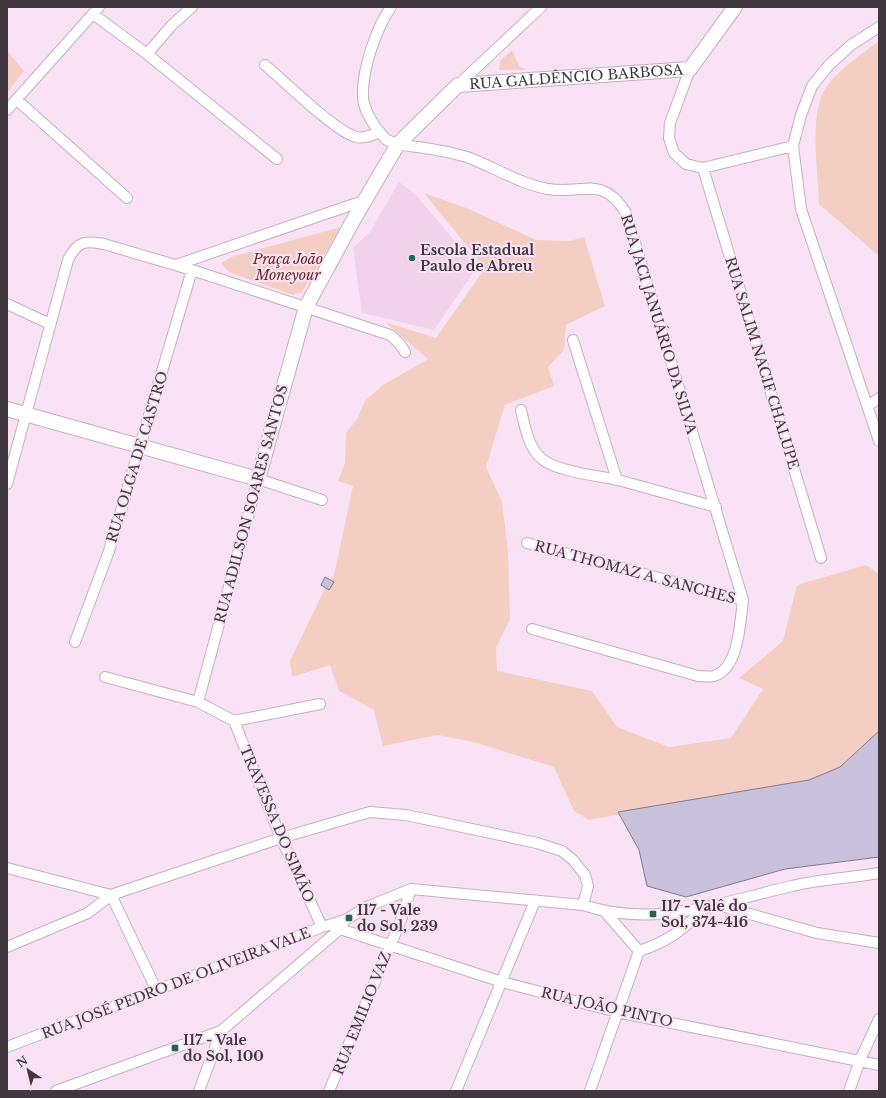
<svg xmlns="http://www.w3.org/2000/svg" width="886" height="1098" font-family="'Libre Baskerville',serif">
<rect width="100%" height="100%" fill="#fae2f6"/>
<path fill="#f0d3eb" d="M399,182L415,194L477,267L434,330L362,313L353,248L370,232Z"/>
<path fill="#f5cec3" d="M879,41V256L819,204C818,171 810,126 822,95C829,76 863,53 879,41Z
M512,50L519,66L526,70H499L500,61Z
M7,51L24,71L7,93Z
M424,193L469,209L536,240L570,241L584,237L605,306L566,325L564,350L548,367L554,386L505,405L486,467L502,502L508,551L510,619L496,648L497,671L592,691L617,727L669,747L731,738L763,689L739,678L783,641L797,585L866,565L879,574V731L840,767L809,780L589,820L574,811L554,767L477,743L438,735L383,746L374,710L339,691L330,665L292,677L290,661L327,584L334,575L353,486L338,481L345,463L346,433L357,419L365,401L383,385L428,359L385,322L436,338L485,268Z
M341,227L302,292L293,295L229,272L221,263L231,257Z"/>
<path fill="#c9c1db" stroke="#837b93" d="M325,577L334,582L329,590L321,585Z
M879,731V857L785,869L686,897L647,886L639,850L618,812L809,780L840,767Z"/>
<g fill="none" stroke-linecap="round" stroke-linejoin="round">
<defs>
<path id="street" d="M391,7C376,28 362,70 363,96C363,108 370,119 377,129C380,132 383,137 387,140C398,146 413,146 425,148C439,150 453,153 467,157C494,167 520,184 548,189C583,195 602,174 626,213L743,600C740,622 739,669 714,676C710,677 703,676 698,676L532,629
M93,14L147,54L277,159
M879,27L851,45L829,65L812,86L801,115L793,146L801,209L879,441
M147,54L172,25L192,7
M265,65C284,81 336,132 356,137C365,139 372,135 380,132
M690,69L670,123L669,138L674,153L686,164L703,168L793,146
M458,85L541,7
M17,100L127,198
M7,110L99,7
M703,168L821,558
M176,265L366,200
M7,304L50,324
M573,340L617,480
M868,406L879,398
M521,410C525,427 528,447 542,459C555,471 599,476 618,480C651,489 683,498 716,507
M7,484L68,260C77,242 84,240 104,244L192,270L390,335L399,343L405,352
M527,543L743,600
M75,642L109,551L192,270
M105,677L198,702L234,721L320,704
M198,702L258,479L322,500
M234,721L281,838L322,927
M7,868L111,895L281,838L370,812L406,815L537,843L562,851L573,860L585,875L588,886L583,905
M111,895L156,989
M718,905L817,933L879,943
M605,912L639,951
M340,929L502,982L617,1012L879,1065
M7,947L88,913L111,895
M7,1047L322,927L345,920
M56,1091L221,1031L340,929L345,920L367,907L411,889L583,905C656,929 721,902 792,886C820,879 850,878 879,873
M199,1091L221,1031
M329,1091L401,920L411,889
M456,1091L535,901
M590,1091L639,951C667,942 683,930 704,909
M849,1091L860,1060L879,1019"/>
<g id="secondary">
<path id="s1" d="M7,409L258,479L306,307L355,217L398,144L458,85L690,69L735,7"/>
</g>
</defs>
<use href="#street" stroke="#c6afc2" stroke-width="12"/>
<use href="#secondary" stroke="#c6afc2" stroke-width="16"/>
<use href="#street" stroke="#fff" stroke-width="10"/>
<use href="#secondary" stroke="#fff" stroke-width="14"/>
</g>
<g fill="#246451" stroke="#fae2f6" stroke-width="1.5">
<circle cx="412" cy="258" r="4"/>
<rect x="649" y="910" width="8" height="8" rx="2"/>
<rect x="345" y="914" width="8" height="8" rx="2"/>
<rect x="171" y="1044" width="8" height="8" rx="2"/>
</g>
<g text-anchor="middle" stroke-width="4" stroke-linejoin="round" paint-order="stroke">
<g font-size="14" fill="#40373f" stroke="#fae2f6">
<text dy="5" stroke="none"><textPath href="#s1" startOffset="829">RUA GALDÊNCIO BARBOSA</textPath></text>
<text transform="translate(659 324) rotate(73)" y="5">RUA JACI JANUÁRIO DA SILVA</text>
<text transform="translate(762 363) rotate(73)" y="5">RUA SALIM NACIF CHALUPE</text>
<text transform="translate(137 457) rotate(-73)" y="5">RUA OLGA DE CASTRO</text>
<text transform="translate(251 504) rotate(-75)" y="5">RUA ADILSON SOARES SANTOS</text>
<text transform="translate(635 572) rotate(15)" y="5">RUA THOMAZ A. SANCHES</text>
<text transform="translate(277 824) rotate(67)" y="5">TRAVESSA DO SIMÃO</text>
<text transform="translate(176 983) rotate(-21)" y="5">RUA JOSÉ PEDRO DE OLIVEIRA VALE</text>
<text transform="translate(607 1007) rotate(13)" y="5">RUA JOÃO PINTO</text>
<text transform="translate(362 1013) rotate(-68)" y="5">RUA EMILIO VAZ</text>
</g>
<g font-size="14" font-weight="bold" fill="#40373f" stroke="#fae2f6" text-anchor="start">
<text x="420" y="255">Escola Estadual<tspan x="420" dy="16">Paulo de Abreu</tspan></text>
<text x="661" y="911">I17 - Valê do<tspan x="661" dy="16">Sol, 374-416</tspan></text>
<text x="357" y="915">I17 - Vale<tspan x="357" dy="16">do Sol, 239</tspan></text>
<text x="183" y="1045">I17 - Vale<tspan x="183" dy="16">do Sol, 100</tspan></text>
</g>
<g font-size="14" font-style="italic" fill="#672c1d" stroke="#fae2f6">
<text x="288" y="264">Praça João<tspan x="288" dy="16">Moneyour</tspan></text>
</g>
</g>
<rect width="886" height="1098" fill="none" stroke="#40373f" stroke-width="16"/>
<g transform="translate(28 1070) rotate(325)" stroke="#fae2f6" stroke-width="3" paint-order="stroke">
<path d="M0-3L7 15L0 10L-7 15Z" fill="#40373f"/>
<text y="-6" font-size="11" font-weight="bold" text-anchor="middle" fill="#40373f">N</text>
</g>
</svg>
